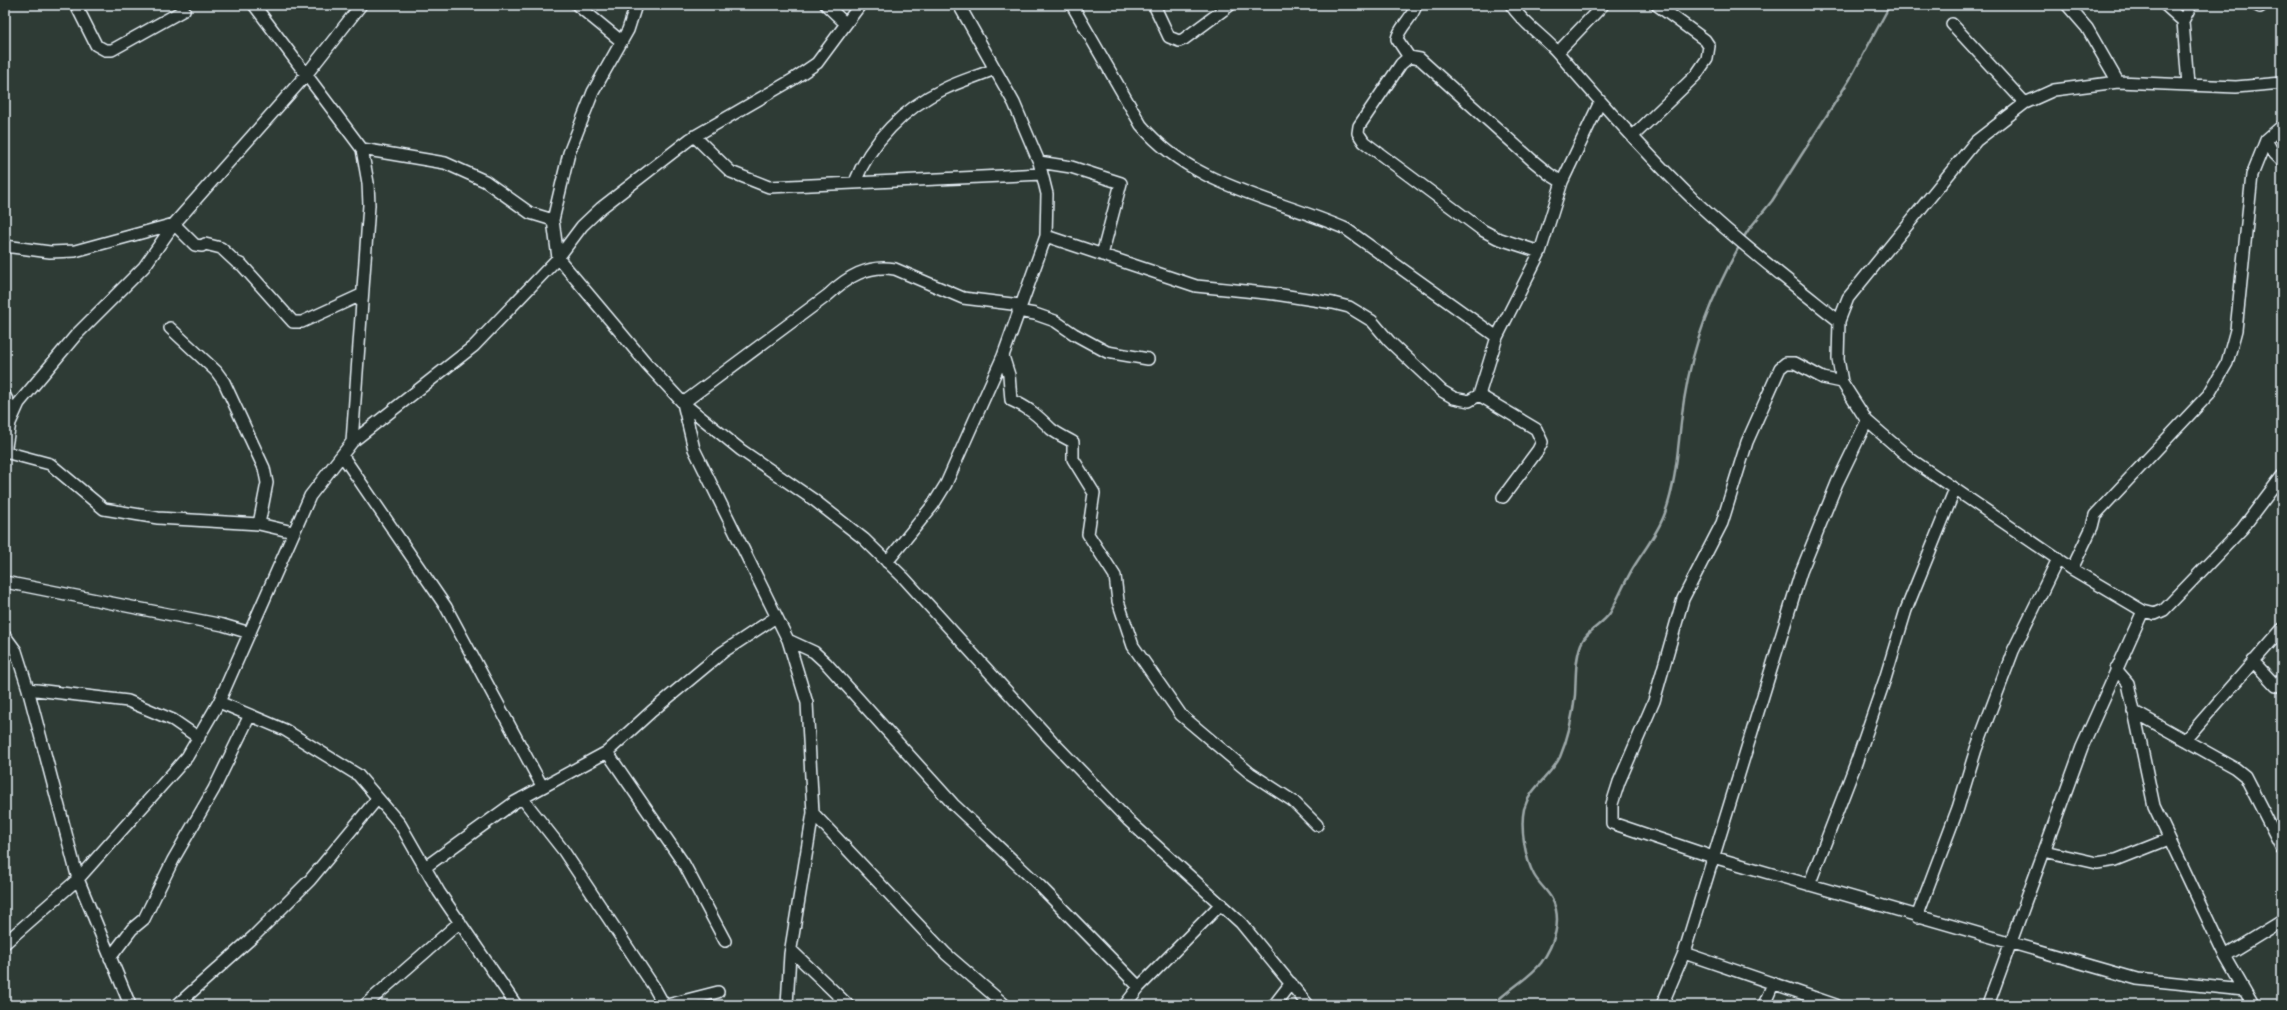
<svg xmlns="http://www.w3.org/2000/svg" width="2287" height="1010" font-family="'Architects Daughter',sans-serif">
<rect width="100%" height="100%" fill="#2e3b35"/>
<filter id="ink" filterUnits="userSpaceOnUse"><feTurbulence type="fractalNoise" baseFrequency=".025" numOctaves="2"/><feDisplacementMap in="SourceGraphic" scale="8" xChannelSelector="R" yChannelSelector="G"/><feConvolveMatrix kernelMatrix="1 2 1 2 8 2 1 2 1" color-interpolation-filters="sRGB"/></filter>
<g filter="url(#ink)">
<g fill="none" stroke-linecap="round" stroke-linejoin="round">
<path stroke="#9da8a9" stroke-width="2.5" d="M1742,240L1749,229L1772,201L1850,79L1890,5
M1493,1005C1507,989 1528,980 1541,963C1554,945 1563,920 1552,899C1547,890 1539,884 1534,875C1525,858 1520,828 1524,809C1530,787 1551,776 1560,757C1568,738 1573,714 1575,695C1576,678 1575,660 1581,644C1586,631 1602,625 1610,613C1618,599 1624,583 1633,568C1644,550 1658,533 1665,513C1678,477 1678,437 1684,400C1693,343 1712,295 1740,245"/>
<defs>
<path id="minor" d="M76,5L96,45L105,50H112L184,10
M254,5L362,149L368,183L369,205L352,442
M577,5L621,41
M636,5L628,30L593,92L569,153L553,220L558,258L647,364L683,403L741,450L814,500L864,539L904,578L1052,741L1128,820L1241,923L1308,1005
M826,5L845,23
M1072,5L1141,125C1193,187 1276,198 1346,229L1497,337
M1154,5L1169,37L1179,41L1184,39L1230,5
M1511,5C1524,25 1544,36 1559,54C1603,105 1648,156 1697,203C1742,245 1790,282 1839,321
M2067,5L2087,28L2118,82
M2165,5L2183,21
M2256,5L2260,7L2263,5
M1952,24L2025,103
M1558,52L1603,5
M1409,57L1397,39C1399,27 1413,18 1416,5
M2282,83L2236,87L2118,82L2054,90L2025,103L1976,141L1848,298L1839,321L1838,359L1842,382L1867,421L1912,460L2072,569L2143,611L2155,614L2164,610L2242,529L2282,476
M2188,85L2183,21L2191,5
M694,136L731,172L769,187L1042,174
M1633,136L1696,75L1707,59L1709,46L1705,40L1657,5
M2266,140L2272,151L2282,161
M362,149L445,163L485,181L530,213L553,220
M1039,162L1071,167L1121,183L1102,255
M855,182C870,143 905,107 944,89C960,81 978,76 995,69
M1046,236L1196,286L1275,294L1333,303L1349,307L1372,321L1389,341L1442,391L1454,398L1469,401L1479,395L1497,337L1540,252L1562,182L1600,102
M5,246L50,252L75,251L174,224L195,245L202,246L205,244L221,248L236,262L242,265L293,322H302L361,295
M1540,252L1497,238L1482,230L1364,142L1358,133L1359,126L1401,64L1409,57L1420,59L1532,160L1549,174L1562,182
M1018,311L1035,314L1055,321L1074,334L1107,352L1148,359
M170,328L216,371L224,382L264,468L267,483L259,524
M1003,356L1009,375L1011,400C1029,408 1037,415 1051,429C1057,434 1066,438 1073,442V459L1094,493L1088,534L1115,576L1118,601L1133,646L1181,715L1250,773L1293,801L1317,825
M1842,382L1823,378L1795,363H1786L1780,368L1747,442L1722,523L1683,599L1654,701L1619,782L1612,804V823L1713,857L2137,979L2244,990
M1479,395L1536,429L1542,442L1538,450L1503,497
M5,396L14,414
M683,403L694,449L788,640L807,703L813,813L790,954L787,1005
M683,403L828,295C847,277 868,264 895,269L963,298L1020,305
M5,452L10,423L19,403L76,335L144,267L174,224L306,75L361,5
M5,452L50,464L104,509L158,518L259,524L293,532
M342,455L446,607L542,786
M887,562L933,505L946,484L1003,356L1046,236L1047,194L1039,162L1014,103L959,5
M2072,569L2092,527L2095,515L2209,394L2227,363L2236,330L2252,175L2266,140L2282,126
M5,582L223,625L250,633
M5,636L16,651L28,689L78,879L130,1005
M788,640L814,652L826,663L953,804L1040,886L1139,987
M2253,661L2276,686L2282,680
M2116,669L2128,683L2154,806L2225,956L2253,1005
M28,689L128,701L173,720L199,738
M219,702L285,730L358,775L400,824L439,892L516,1005
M2133,711L2235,768L2245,776L2282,848
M2185,740L2282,629
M607,752L684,864L725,941
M522,798L563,850L654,987L664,1005
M813,813L946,954L1005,1005
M2044,851L2097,863L2116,860L2169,839
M424,868L515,802L607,752L652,711L723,652L776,617
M1809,885L1856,763L1885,679L1906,610L1955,489
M1917,917L1958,808L1976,749L2013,651L2058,559
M5,943L78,879L187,757L219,702L310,496L352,442L474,346L558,258L582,226L601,208L690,139L792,80L817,63L860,5
M791,950L848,1005
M1684,953L1836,1005
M2225,956L2282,921
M110,958L132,929L144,919L173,860L214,789L250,715
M177,1005L254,936L310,880L377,799
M365,1005L460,922
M667,1005L718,992
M1125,1005L1139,987L1221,904
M1274,1005L1291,983
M1662,1005L1684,953L1801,572L1837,483L1867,421
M1764,1005L1773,984
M1988,1005L2082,747L2143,611"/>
</defs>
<use href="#minor" stroke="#e8f1f8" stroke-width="14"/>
<use href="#minor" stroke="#26332d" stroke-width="11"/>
</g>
</g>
<rect width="2287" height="1010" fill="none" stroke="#26332d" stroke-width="20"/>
<rect x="10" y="10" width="2267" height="990" fill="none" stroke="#e8f1f8" stroke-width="1.5" filter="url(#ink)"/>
</svg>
